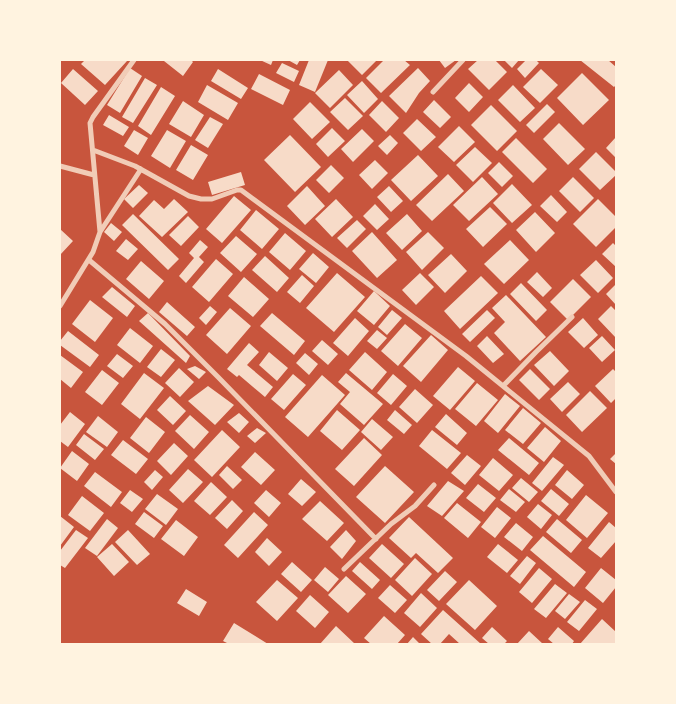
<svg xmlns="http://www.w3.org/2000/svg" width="676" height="704" font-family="Helvetica,sans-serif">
<rect width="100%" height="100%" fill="#c8553d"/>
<path fill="#f7dbc8" d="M85,60H126L127,61L105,85L81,64Z
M165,60H191L193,62L183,76L164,61Z
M260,60H273L271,65Z
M288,60H300L297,65Z
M309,60H328L315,92L299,85Z
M347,60H377L362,75Z
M384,60H404L410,65L381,93L366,78Z
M439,60H456L445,68Z
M478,60H495L507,72L489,90L468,69Z
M504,60H519L512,68Z
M526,60H536L539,63L525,78L517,69Z
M580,60H608L616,67V85L614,87Z
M282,63L299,71L294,82L276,73Z
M130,68L142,76L120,113L107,105Z
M418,68L430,81L419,93L406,113L389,96Z
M73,69L98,91L85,105L61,83Z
M218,69L248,88L241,99L211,81Z
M541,69L558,85L540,103L523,87Z
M339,70L353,85L330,108L315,93Z
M582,73L609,100L583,125L557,98Z
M259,74L290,90L283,105L251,89Z
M145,78L157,85L133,123L122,117Z
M362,81L378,99L364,113L347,95Z
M469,83L483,97L469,112L455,98Z
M207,85L238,103L228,120L198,102Z
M513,85L535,108L520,122L498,100Z
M161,87L175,96L151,135L138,126Z
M345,98L363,116L348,130L330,112Z
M434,100L451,117L440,128L423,112Z
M183,101L204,115L191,137L169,124Z
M382,101L399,118L386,132L369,115Z
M310,102L330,122L312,139L293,119Z
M547,104L555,112L534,133L526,125Z
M491,105L517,131L497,151L471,125Z
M109,115L129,127L123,136L103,125Z
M210,117L223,124L208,148L195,140Z
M417,119L436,137L421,151L403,133Z
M559,123L585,149L568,165L543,139Z
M459,126L475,142L454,162L438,147Z
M332,128L345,141L328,157L316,144Z
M362,129L374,141L353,162L341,149Z
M134,130L148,138L138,155L124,146Z
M167,130L186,141L170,168L151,156Z
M290,135L321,167L295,192L264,160Z
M390,135L398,143L387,155L378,146Z
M616,137V158L606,148Z
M516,138L547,169L533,183L502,152Z
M191,145L208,155L193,180L176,170Z
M475,147L492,163L473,182L456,165Z
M596,152L616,172V175L600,190L579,169Z
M418,155L438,176L411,201L391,180Z
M375,160L388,173L372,189L359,175Z
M499,162L513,176L502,187L488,173Z
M331,165L344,178L329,193L316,180Z
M241,172L245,185L212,195L208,182Z
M448,174L464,191L432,221L416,205Z
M482,177L498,194L469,221L453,205Z
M573,177L594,198L580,212L559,191Z
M512,184L532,205L512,223L493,203Z
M139,185L148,193L133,208L124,199Z
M307,186L325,206L305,225L287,206Z
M389,186L403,201L391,212L377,197Z
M551,195L567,212L557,222L540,206Z
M234,196L251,210L222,243L206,229Z
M174,199L188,212L162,237L139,216L154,200L164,209Z
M336,199L353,217L332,237L315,219Z
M598,199L616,217V227L596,247L573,224Z
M375,204L389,219L377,230L363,216Z
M490,207L507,224L483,247L466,229Z
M256,210L279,229L262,249L240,230Z
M535,212L555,233L536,252L516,230Z
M133,214L179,259L168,270L122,225Z
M407,214L422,231L402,250L386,233Z
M188,216L199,227L181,246L169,235Z
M357,220L366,229L347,248L337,238Z
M111,223L122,232L114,241L104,232Z
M60,229L73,241L60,255Z
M372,232L397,260L377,278L352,251Z
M428,232L444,248L422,270L406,252Z
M285,233L306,251L290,270L269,252Z
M236,236L257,254L241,272L220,253Z
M126,239L138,249L128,260L116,251Z
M200,240L208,247L199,257L204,262L186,283L179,276L194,258L189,253Z
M510,240L529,260L504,284L484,264Z
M613,243L616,246V267L602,254Z
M313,253L329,267L316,283L299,269Z
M451,254L467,271L445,293L428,275Z
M265,256L289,278L277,292L252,270Z
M216,259L233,274L209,302L192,287Z
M596,260L613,278L598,293L580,275Z
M141,261L164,281L149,299L126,279Z
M537,272L552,288L543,297L527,282Z
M337,273L365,297L334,332L306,308Z
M420,273L434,287L416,305L402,290Z
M302,275L314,286L300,303L287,292Z
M481,276L498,293L460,329L444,311Z
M244,277L269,299L253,317L228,296Z
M573,279L591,297L568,320L550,302Z
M521,283L547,310L536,321L510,294Z
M616,284V305L606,294Z
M112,287L135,306L127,317L102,297Z
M374,291L390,306L374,325L357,311Z
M506,295L546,337L520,361L494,333L505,322L492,308Z
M90,300L113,318L95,342L72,324Z
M167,302L195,327L187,336L159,312Z
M210,306L217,312L206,325L199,318Z
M611,306L616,311V338L598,319Z
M230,308L251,326L227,354L206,335Z
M392,310L402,318L387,335L378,327Z
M487,310L495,318L470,342L462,334Z
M148,313L190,356L186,363L139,321Z
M272,313L305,341L294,355L260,326Z
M355,318L369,331L348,356L333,343Z
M583,318L598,335L584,348L568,332Z
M405,324L422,338L398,366L381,351Z
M130,328L153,346L140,363L117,345Z
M377,330L387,338L377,349L367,341Z
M68,331L99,355L90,367L60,345V341Z
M431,335L448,350L421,382L403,366Z
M487,336L504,354L493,363L477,346Z
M602,336L615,350L602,362L589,348Z
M322,340L338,354L328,365L312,351Z
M249,343L259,352L247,365L273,387L265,397L239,375L237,377L227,369Z
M161,349L175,360L161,377L147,367Z
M550,351L569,371L554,386L534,365Z
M269,352L288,368L277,381L259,365Z
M365,352L387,372L372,390L349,370Z
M305,353L318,364L309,375L296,363Z
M117,354L133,366L123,378L107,366Z
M60,355L83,372L71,388L60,379Z
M195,366L206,372L199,379L187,369Z
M458,367L475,381L450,410L433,396Z
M179,368L194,382L180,397L165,383Z
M530,369L550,389L539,400L519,380Z
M613,369L616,372V398L611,403L595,386Z
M102,370L119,383L102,405L85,392Z
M144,373L164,388L140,419L121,404Z
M346,373L383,404L364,425L340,404L350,392L338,382Z
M293,374L306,385L284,410L271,399Z
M393,374L407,386L391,405L377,393Z
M322,375L345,395L308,437L285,417Z
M568,382L580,394L562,412L550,399Z
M477,383L498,400L476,426L455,409Z
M208,386L234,405L215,425L188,401Z
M415,389L433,405L417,423L399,407Z
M590,391L607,408L582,432L566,415Z
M505,394L520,406L498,433L484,421Z
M170,396L186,411L173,425L157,410Z
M523,408L541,423L523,444L505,430Z
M337,410L360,430L342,450L320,431Z
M395,410L412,425L404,434L387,420Z
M70,412L85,424L68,447L60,441V425Z
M239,413L249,422L239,433L227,422Z
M446,414L467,433L457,445L435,427Z
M190,415L209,432L194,449L175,431Z
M98,416L118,432L107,447L86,432Z
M146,417L165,432L149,453L130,438Z
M372,419L393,437L381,450L361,432Z
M545,427L561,441L544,462L527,448Z
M257,428L266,433L255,443L247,436Z
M222,430L240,447L212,477L194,460Z
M432,430L461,453L447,469L419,446Z
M84,434L104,449L95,460L76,445Z
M364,438L382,455L354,486L335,469Z
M509,438L539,463L529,475L498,450Z
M123,440L148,459L136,474L111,455Z
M174,443L188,456L171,475L157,461Z
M72,451L89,464L77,481L60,468Z
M255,452L275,470L261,485L241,467Z
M616,453V464L610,459Z
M467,455L481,466L465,485L451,473Z
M553,457L564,465L542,491L532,483Z
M493,458L513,475L499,491L479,475Z
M227,466L242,480L233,489L219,475Z
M385,466L414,492L385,523L356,497Z
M188,469L203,482L183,503L169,490Z
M155,470L163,477L152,490L144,482Z
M567,470L584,485L572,499L555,485Z
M95,472L122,492L111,507L84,486Z
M521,478L538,492L529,502L512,488Z
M301,479L316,492L302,506L288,494Z
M448,481L464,491L442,516L427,506Z
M211,482L227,497L210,515L194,501Z
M478,484L496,498L484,512L466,498Z
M509,489L525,502L516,512L500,500Z
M551,489L569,504L559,516L541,501Z
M130,490L143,499L132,512L120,503Z
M266,490L281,503L269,517L254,503Z
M157,494L178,509L166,525L145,509Z
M586,495L608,513L587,538L566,520Z
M82,496L104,513L90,531L68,515Z
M232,500L243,511L227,529L215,518Z
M320,501L344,523L327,541L302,519Z
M457,503L481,522L468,538L444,518Z
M538,504L552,515L541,529L527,517Z
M497,507L511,518L495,538L481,527Z
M144,512L163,526L154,538L135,524Z
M254,512L268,525L238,558L224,545Z
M60,516L74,527L60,546Z
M409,517L453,558L438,573L416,553L411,558L389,538Z
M107,519L118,528L97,556L85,548Z
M557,519L582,540L571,553L546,532Z
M176,520L198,537L184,556L161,539Z
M609,522L616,528V541L601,558L588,548Z
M516,523L533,537L522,551L504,537Z
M76,530L88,538L65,568L60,565V551Z
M128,530L150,554L137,565L115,542Z
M346,530L356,541L342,559L330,547Z
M543,536L586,572L574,587L530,550Z
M267,538L282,552L269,566L255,552Z
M112,544L129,562L114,576L97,557Z
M382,544L404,564L391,578L369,558Z
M498,544L518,560L507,573L487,557Z
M527,556L536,563L520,584L510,576Z
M415,558L432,574L412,596L395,580Z
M292,562L312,580L301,592L281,574Z
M360,562L380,580L372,589L352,571Z
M325,567L339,579L328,592L314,580Z
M539,568L552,579L532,603L519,592Z
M601,568L616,580V587L603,603L585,588Z
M445,571L457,582L439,601L427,590Z
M346,576L366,594L348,613L328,595Z
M277,580L298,598L277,621L256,602Z
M469,580L497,606L475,630L446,604Z
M555,584L567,593L546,618L534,609Z
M390,585L407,600L395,613L378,598Z
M186,589L207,602L199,616L177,603Z
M421,593L437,608L420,627L404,613Z
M569,594L580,602L565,619L555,611Z
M310,595L329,612L315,628L296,611Z
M585,600L597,609L579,631L567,622Z
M443,610L481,644H460L449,634L440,644H432L421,634Z
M384,616L405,635L397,644H371L364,638Z
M602,619L616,632V644H580Z
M234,623L268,644H229L223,641Z
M336,626L355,644H320Z
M492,627L507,641L504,644H489L482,638Z
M558,627L574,641L572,644H554L548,639Z
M529,631L543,644H517Z
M413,637L420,644H407Z"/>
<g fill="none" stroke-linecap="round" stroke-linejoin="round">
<path stroke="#f1ccb7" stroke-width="5" d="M433,92L463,60
M93,150L135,166L189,196L201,199H212L237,190H241L466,356L589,456L616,492
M60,166L94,175
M100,232L141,169
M89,260L165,324L218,377L376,539
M60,306L93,252L100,232L90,123L93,117L134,60
M503,386L536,352L572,317
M344,569L391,524L415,506L434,485"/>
</g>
<rect width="676" height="704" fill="none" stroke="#fff3e0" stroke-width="122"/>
</svg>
